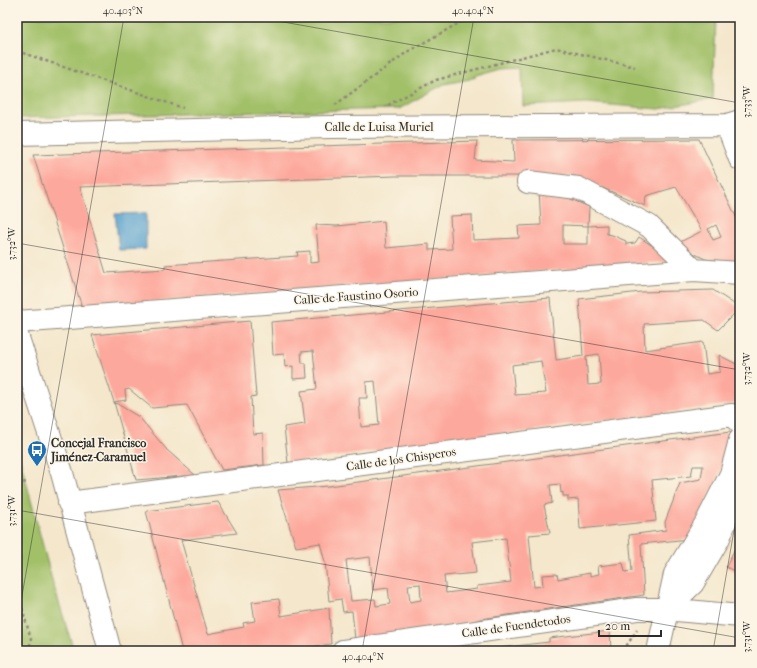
<svg xmlns="http://www.w3.org/2000/svg" width="757" height="668" font-family="'IM FELL French Canon',serif">
<rect width="100%" height="100%" fill="#fcf5e5"/>
<filter id="ink" filterUnits="userSpaceOnUse"><feTurbulence type="fractalNoise" baseFrequency=".025" numOctaves="2"/><feDisplacementMap in="SourceGraphic" scale="8" xChannelSelector="R" yChannelSelector="G"/><feConvolveMatrix kernelMatrix="1 2 1 2 8 2 1 2 1" color-interpolation-filters="sRGB"/></filter>
<filter id="wash" filterUnits="userSpaceOnUse"><feTurbulence type="fractalNoise" baseFrequency=".012" numOctaves="4" result="noise"/><feDisplacementMap in="SourceGraphic" scale="16" xChannelSelector="R" yChannelSelector="G"/><feGaussianBlur stdDeviation="0.9" result="paint"/><feColorMatrix in="noise" values="0 0 0 0 0 0 0 0 0 0 0 0 0 0 0 0 0 1.4 0 .05"/><feComposite in="paint" operator="in"/></filter>
<g filter="url(#wash)">
<rect width="100%" height="100%" fill="#f4e7cc"/>
<path fill="#a1c068" stroke="#66764a" d="M17,17H716L713,99L659,109L587,103L523,106L522,67L502,68L477,75L470,79L444,84L399,109L17,118Z
M17,447L52,580L74,651H17Z"/>
<path fill="#58a2cf" stroke="#42667d" d="M146,213V249L119,250L115,214Z"/>
<g id="blocks">
<path fill="#fda89c" fill-rule="evenodd" d="M699,139L740,225V263L705,259L676,244L702,231L676,187L646,196L645,206L575,176H395L80,187L106,273L165,269V265L298,256L297,252L310,251V263L319,262L316,225L337,226L384,221L386,248L429,244V250L452,249L450,216L472,215L473,240L519,238L518,226L541,225L539,190L564,196L589,207L588,226L563,225V244H588V226L607,225V234L612,235L626,241V244L635,243L639,237L676,261L82,307L33,155L477,141L475,160L514,162L513,140ZM716,225L721,237L713,240L708,229Z
M713,290L740,308L718,330L704,320L644,324L645,350L703,342L707,374L720,372L719,355L740,366V403L288,463L284,427L305,424L301,391L317,389L313,351L301,352L302,363H306L307,378L293,379V366L285,367L284,354L273,355L271,322L550,298L556,360L583,356L579,299L641,292ZM599,354L601,384L588,385L586,356ZM541,361L546,393L515,395L512,365ZM375,381L379,425L361,427L359,398H367L366,382Z
M250,321L256,396L251,397L253,434L263,433L264,465L222,470L187,405L152,408L129,389L125,390L126,400L114,402L92,335Z
M114,402L139,417L167,450L195,475L136,480Z
M730,432L733,436L719,475L689,539L641,544L644,595L481,619L447,627L355,639L352,611L343,612L341,599L329,601L325,562L320,543L296,547L278,490L329,486ZM693,466H703L701,479L680,483L665,522L666,530L629,535L632,571L625,572L623,563L598,566L599,574L590,576V573L558,579L557,574L542,575L543,586L534,587L529,535L550,533L544,505L552,503L550,485L560,484L561,493L563,492V496H568V500L578,499L580,529L656,521L652,480L691,476ZM506,538L511,582L477,586V589L446,593L444,576L476,573L472,542ZM370,557L373,590L388,588L390,604L376,606L375,599L351,601L346,560ZM420,584L421,600L410,602L408,585Z
M218,502L237,533L181,540L208,634L244,627L243,623L255,621L252,602L279,599L281,616L329,608L331,644L283,651H182L146,511Z
M740,538V574L726,567Z
M610,631L611,651H491L490,649L549,642V638Z"/>
</g>
</g>
<g filter="url(#ink)">
<use href="#blocks" fill-opacity="0" stroke="#90897c" stroke-width="1"/>
<g fill="none" stroke-linecap="round" stroke-linejoin="round">
<defs>
<path id="minor" d="M727,125L740,159
M17,134L331,127L727,125L740,121
M528,182L578,188L649,226L694,270
M17,322L694,270L740,273
M17,335L62,473L110,651
M69,503L732,415L740,423
M666,609L693,583L718,540L740,486
M343,651L637,609H666L740,616
M658,651L675,574L706,523L731,474L740,440"/>
</defs>
<use href="#minor" stroke="#90897c" stroke-width="24"/>
<path stroke="#90897c" stroke-width="2.5" stroke-dasharray="3 3" stroke-linecap="butt" d="M17,51L183,108
M335,105L407,52L470,17
M388,105L436,80L556,48L635,67
M17,484L27,482
M17,591L31,639L29,651
M623,651L637,630"/>
<use href="#minor" stroke="#fff" stroke-width="22"/>
</g>
</g>
<path fill="none" stroke="#2b2b2b" stroke-width="1" stroke-opacity="0.45" d="M255,17L740,103M17,243L740,370M17,510L740,638M17,624L124,17M362,651L474,17M713,651L740,496"/>
<defs>
<symbol id="bus-pin" viewBox="-11 -11 22 30"><path d="M0 17L-7.5 6A9.5 9.5 0 1 1 7.5 6Z" fill="#1f6fb2" stroke="#fcf5e5"/><path d="M-5-6H5V4H4V6H2V4H-2V6H-4V4H-5ZM-3.5-4V0h7V-4ZM-3.5 1.2v1.5H-2V1.2ZM2 1.2v1.5H3.5V1.2Z" fill="#fff"/></symbol>
</defs>
<g fill-rule="evenodd">
<use href="#bus-pin" x="26" y="439" width="22" height="30"/>
</g>
<g text-anchor="middle" stroke-width="3" stroke-linejoin="round" paint-order="stroke">
<g font-size="12" fill="#2b2b2b" stroke="#fcf5e5">
<text x="379" y="131">Calle de Luisa Muriel</text>
<text transform="translate(356 296) rotate(-4)" y="4">Calle de Faustino Osorio</text>
<text transform="translate(401 459) rotate(-8)" y="4">Calle de los Chisperos</text>
<text transform="translate(516 626) rotate(-8)" y="4">Calle de Fuendetodos</text>
</g>
<g font-size="12" font-weight="bold" fill="#2b2b2b" stroke="#fcf5e5" text-anchor="start">
<text x="51" y="447">Concejal Francisco<tspan x="51" dy="14">Jiménez-Caramuel</tspan></text>
</g>
</g>
<rect width="757" height="668" fill="none" stroke="#fcf5e5" stroke-width="44"/>
<path d="M599 630v6h62v-6" fill="none" stroke="#2b2b2b" stroke-width="2"/>
<text x="605" y="630" font-size="12" fill="#2b2b2b" stroke="#fcf5e5" stroke-width="3" paint-order="stroke">20 m</text>
<rect x="22" y="22" width="713" height="624" fill="none" stroke="#2b2b2b" stroke-width="1.5"/>
<g font-size="10" text-anchor="middle" fill="#2b2b2b">
<text x="123" y="14">40.403°N</text>
<text x="473" y="14">40.404°N</text>
<text transform="translate(746 102) rotate(-90)" y="4">3.733°W</text>
<text transform="translate(11 244) rotate(-90)" y="4">3.732°W</text>
<text transform="translate(746 369) rotate(-90)" y="4">3.732°W</text>
<text transform="translate(11 511) rotate(-90)" y="4">3.731°W</text>
<text transform="translate(746 637) rotate(-90)" y="4">3.731°W</text>
<text x="363" y="660">40.404°N</text>
</g>
</svg>
